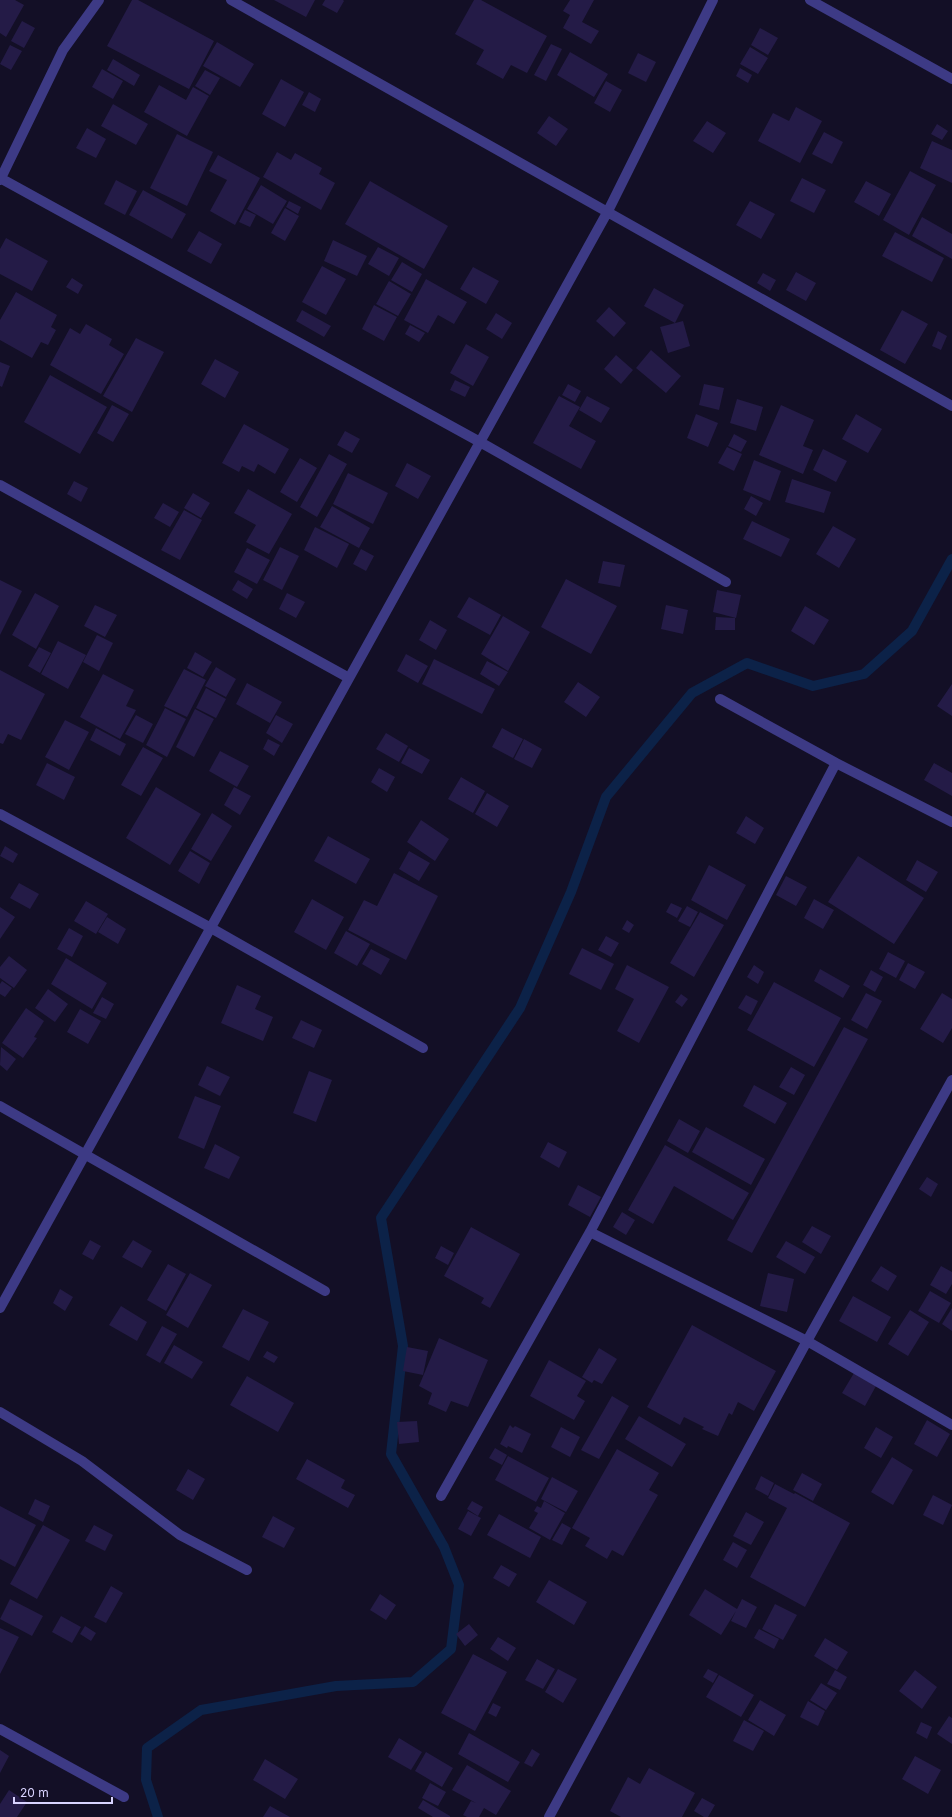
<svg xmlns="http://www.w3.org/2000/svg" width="952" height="1817" font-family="Inter,sans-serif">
<rect width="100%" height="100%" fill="#130f26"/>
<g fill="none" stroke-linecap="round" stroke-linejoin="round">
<path stroke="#0c2248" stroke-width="10" d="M158,1817L146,1780L147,1748L201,1710L336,1686L413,1682L451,1649L459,1585L444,1547L391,1454L403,1346L381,1218L520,1008L571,892L606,797L692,693L747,663L813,686L864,674L912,631L952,559"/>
</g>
<path fill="#241b47" d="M0,0H15L24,5L6,37L0,33Z
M132,0H138L214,41L189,89L107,46Z
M274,0H315L306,17Z
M325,0H343L344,1L337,13L322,5Z
M474,0H481L547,36L527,73L511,65L503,79L476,64L484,50L455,34Z
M570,0H594L582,22L599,31L591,44L563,28L570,15L563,11Z
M22,21L35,28L24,48L11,41Z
M760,28L778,38L768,55L751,45Z
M217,42L254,64L240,87L203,66Z
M551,44L562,49L546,81L534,75Z
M10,45L22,51L11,70L0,64Z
M750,47L768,58L758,74L740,64Z
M570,52L608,74L594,97L557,75Z
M638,53L656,62L646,82L628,73Z
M113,59L140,75L134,86L107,70Z
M740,68L752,75L748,83L736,76Z
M102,69L123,81L113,99L92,87Z
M205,70L220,78L210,95L195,86Z
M281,79L304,92L285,127L262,114Z
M606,81L622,90L610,112L594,103Z
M159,85L186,100L193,87L209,96L187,136L144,112Z
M309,92L321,99L315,112L302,105Z
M113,104L148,124L136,145L101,126Z
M796,107L822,121L800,163L758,141L773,113L789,121Z
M549,116L568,129L556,146L537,133Z
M707,121L726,133L713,153L693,141Z
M937,124L948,131L942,140L931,134Z
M87,128L106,139L96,158L76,148Z
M824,132L843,142L832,164L812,154Z
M177,134L213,152L187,206L150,188Z
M932,141L952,150V183L920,168Z
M277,152L291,160L295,153L322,168L319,174L335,183L321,210L263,177Z
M218,155L260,178L235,225L210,211L227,180L209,171Z
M910,171L936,185L909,235L883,220Z
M802,178L826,190L814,213L790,201Z
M116,180L137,191L125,215L104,204Z
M370,181L448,226L424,269L345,224Z
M866,181L891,194L879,216L854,202Z
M261,185L287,201L273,224L247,209Z
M143,190L186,214L172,239L129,215Z
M289,201L301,207L298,214L286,207Z
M750,201L775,214L761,239L736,225Z
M285,208L299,216L285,241L271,233Z
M245,210L256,215L250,227L239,222Z
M922,217L952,234V259L912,236Z
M199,231L222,244L211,264L187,251Z
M895,232L944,258L932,282L882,256Z
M6,238L48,261L32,291L0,274V249Z
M333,240L367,256L357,276L324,261Z
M378,247L399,258L389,276L368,264Z
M402,262L422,274L412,292L391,280Z
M322,266L346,279L326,315L302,302Z
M473,267L499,281L486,304L460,289Z
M796,272L816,283L806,301L786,290Z
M763,273L776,280L770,291L757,283Z
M72,278L83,285L78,294L66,287Z
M426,279L467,302L454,324L438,315L428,333L404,320Z
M389,281L411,294L398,316L376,304Z
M654,288L684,305L675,323L644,306Z
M16,292L57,315L51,327L56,330L48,345L41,342L32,358L0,340V320Z
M374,305L397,317L384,341L362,329Z
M609,307L626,323L614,337L596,321Z
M302,310L331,326L324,337L296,321Z
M902,310L928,324L905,364L880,350Z
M496,313L512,323L502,339L486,329Z
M683,321L690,346L668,353L660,327Z
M86,324L112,339L109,345L124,354L101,394L50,365L70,328L80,334Z
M410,325L425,333L419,342L405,334Z
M938,331L947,336L941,350L932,346Z
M136,338L164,352L132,412L103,396Z
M466,344L489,357L473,386L450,373Z
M651,350L681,376L666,393L636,368Z
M616,355L633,370L621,384L604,369Z
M215,359L239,372L225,398L201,384Z
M0,362L10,366L2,387L0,386Z
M50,375L107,407L80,454L24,422Z
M455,380L470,387L465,397L450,390Z
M568,384L581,391L575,402L562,395Z
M704,384L724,388L719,410L699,405Z
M559,396L580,407L569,426L596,441L581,469L533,443Z
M587,396L610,408L601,423L579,410Z
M737,399L763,407L756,431L730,423Z
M112,405L129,414L113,442L97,433Z
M781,405L814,420L803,446L813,450L803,474L759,455Z
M696,414L718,423L708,447L687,438Z
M856,414L882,429L868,453L842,439Z
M244,424L289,449L275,474L258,464L254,472L242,466L239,472L222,463Z
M345,431L360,439L352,453L337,445Z
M734,434L747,441L741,452L728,446Z
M727,447L742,454L734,471L718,463Z
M823,449L847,461L836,482L813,470Z
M329,454L347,464L317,517L300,507Z
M300,458L317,468L297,502L280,492Z
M754,460L781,471L770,501L743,490Z
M407,463L431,476L418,499L395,486Z
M348,473L388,493L373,524L333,504Z
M792,479L831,492L824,513L785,502Z
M74,481L88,488L81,502L67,494Z
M248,489L292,514L269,554L246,542L256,525L234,513Z
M193,493L210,503L201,518L184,508Z
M751,496L763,503L756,516L744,509Z
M163,503L179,512L170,527L154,518Z
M332,506L370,528L359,548L320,527Z
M184,510L202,520L180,560L161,550Z
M752,521L790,539L781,557L743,539Z
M833,526L856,539L839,568L816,554Z
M315,527L349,544L337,568L304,550Z
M280,547L299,556L282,590L263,580Z
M247,548L270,560L257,584L234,572Z
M361,549L374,556L366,571L353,564Z
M603,561L625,565L620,587L598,583Z
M566,579L617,606L591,654L541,627Z
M0,580L22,591L0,635Z
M238,580L253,589L247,599L232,590Z
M717,590L741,595L736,618L713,612Z
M35,593L59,606L36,649L12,635Z
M287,593L305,602L296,618L279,609Z
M469,597L501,615L490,635L457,617Z
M95,605L117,615L105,637L84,626Z
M666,605L688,610L683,634L661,629Z
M805,606L829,620L814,645L791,631Z
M503,616L530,632L508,671L481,654Z
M716,617L735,618V630H715Z
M430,620L447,630L436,650L419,640Z
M97,635L113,643L99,671L83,662Z
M58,641L86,655L68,689L41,674Z
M39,647L51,653L40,673L28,666Z
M195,652L212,662L203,677L187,668Z
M406,654L428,666L418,683L397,671Z
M434,659L495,689L482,714L422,684Z
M487,661L508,672L499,686L480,674Z
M216,667L236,679L226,697L205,686Z
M184,669L206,680L187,717L164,706Z
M0,670L45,694L21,740L8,734L3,744L0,743Z
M103,674L134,690L126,706L136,710L120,739L80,717Z
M578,682L600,697L586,717L564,702Z
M247,683L282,702L270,723L236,704Z
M952,684V716L937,706Z
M206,688L226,699L216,718L196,708Z
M165,708L186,719L167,757L146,745Z
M195,709L214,719L194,757L176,747Z
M136,715L153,724L143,743L125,734Z
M276,715L293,724L282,743L266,733Z
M65,720L89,732L69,770L45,757Z
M96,728L126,744L120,756L90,740Z
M502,728L523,739L513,758L492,747Z
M386,733L408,746L399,762L376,749Z
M268,739L280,745L274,756L263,749Z
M524,739L542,749L532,768L514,759Z
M143,747L163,758L141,796L121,785Z
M409,748L430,760L422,774L401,763Z
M220,751L249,766L237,787L209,771Z
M47,763L75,777L64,800L36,785Z
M934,763L952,773V796L924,780Z
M379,768L395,777L387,792L371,782Z
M461,777L485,791L473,813L448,799Z
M156,787L201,814L170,865L126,838Z
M234,787L251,796L240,815L224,805Z
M487,793L509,806L497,827L475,814Z
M212,813L232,826L211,861L191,849Z
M746,816L764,828L755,844L736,833Z
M421,820L449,839L435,861L407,842Z
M328,836L370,859L356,884L314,861Z
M5,846L18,854L13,863L0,856Z
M190,851L210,863L199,884L178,871Z
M409,851L430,863L419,881L399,869Z
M858,856L924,898L894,944L828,902Z
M917,860L938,872L926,892L906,880Z
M709,865L746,885L727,920L691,900Z
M394,873L438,896L406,960L348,930L364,900L377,906Z
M786,876L807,887L796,906L776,895Z
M19,883L39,894L30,909L10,898Z
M312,899L344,917L326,950L294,932Z
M814,899L834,910L823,929L804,918Z
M86,901L108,914L96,934L74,921Z
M671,903L682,908L677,918L666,912Z
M687,906L698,912L690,927L678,921Z
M0,907L15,917L0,939Z
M700,912L724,925L694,977L670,963Z
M107,917L126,929L118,944L98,932Z
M627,920L634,925L629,933L622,929Z
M69,928L83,936L72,957L57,949Z
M346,931L370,944L357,966L334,953Z
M606,936L619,943L611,957L598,950Z
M582,948L614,964L601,990L569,974Z
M371,949L390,959L381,975L362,964Z
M888,952L905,961L896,978L879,969Z
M9,956L27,970L14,988L0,978V967Z
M66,958L107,983L92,1009L51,984Z
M908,963L925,972L915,989L899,980Z
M627,965L669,987L639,1043L617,1031L634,999L615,989Z
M754,965L764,972L758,984L747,977Z
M820,969L850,986L843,998L814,981Z
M871,970L883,977L875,992L863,985Z
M2,981L12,988L5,997L0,994V984Z
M774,982L841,1018L814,1067L747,1030Z
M237,985L261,996L255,1009L273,1017L263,1041L221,1023Z
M48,989L68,1004L55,1022L35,1008Z
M866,993L882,1001L867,1029L851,1020Z
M942,993L952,999V1028L943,1043L920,1029Z
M681,994L688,999L682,1007L675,1002Z
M746,995L758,1001L751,1015L738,1008Z
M102,997L114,1004L106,1019L93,1013Z
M26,1008L44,1021L34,1037L37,1038L23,1058L2,1043Z
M80,1009L101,1021L88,1044L67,1032Z
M301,1020L322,1030L314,1048L292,1038Z
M844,1027L868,1039L752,1253L727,1240Z
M1,1047L16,1059L7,1071L0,1065Z
M207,1066L230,1077L220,1096L198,1085Z
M791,1067L805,1075L794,1095L779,1087Z
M309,1071L332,1080L316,1122L293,1113Z
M754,1085L787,1103L775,1124L743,1106Z
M195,1096L221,1106L204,1149L178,1138Z
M679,1119L700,1131L688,1153L667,1141Z
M706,1127L765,1159L751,1185L692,1152Z
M548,1142L567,1152L559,1168L540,1157Z
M215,1144L240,1157L229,1179L204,1168Z
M665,1145L749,1193L733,1220L674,1186L653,1224L628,1210Z
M927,1177L938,1184L931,1197L919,1189Z
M578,1185L601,1197L590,1217L568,1205Z
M622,1212L635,1220L626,1235L613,1227Z
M812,1226L831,1236L821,1254L802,1242Z
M471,1227L520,1254L490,1308L481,1303L484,1298L444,1276Z
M90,1240L101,1246L93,1260L82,1254Z
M133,1240L152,1251L142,1268L122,1257Z
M786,1241L815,1257L805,1274L776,1257Z
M441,1246L454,1253L448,1265L435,1258Z
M168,1264L186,1274L166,1311L147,1300Z
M881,1266L897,1276L888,1291L871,1281Z
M941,1266L952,1272V1284L946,1294L930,1285Z
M190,1273L212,1285L188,1328L166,1315Z
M768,1273L794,1279L787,1312L760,1306Z
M60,1289L73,1297L65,1311L53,1303Z
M930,1291L951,1303L939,1323L918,1311Z
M853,1296L891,1317L877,1342L839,1321Z
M121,1306L147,1322L137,1341L109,1325Z
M952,1308V1331L942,1324Z
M243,1309L269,1322L249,1361L222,1347Z
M910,1310L929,1322L908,1356L888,1344Z
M692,1325L776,1371L754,1411L738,1402L732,1415L729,1413L718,1436L702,1429L704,1427L684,1417L680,1425L647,1407Z
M162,1326L177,1334L160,1363L146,1355Z
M439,1338L488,1360L468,1407L451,1401L446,1412L428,1404L432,1393L419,1386Z
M174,1345L203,1362L192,1379L164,1363Z
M407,1347L428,1351L423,1375L403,1371Z
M599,1348L617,1359L602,1384L594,1380L592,1383L582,1377Z
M267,1351L278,1357L274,1363L263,1357Z
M549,1360L586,1381L577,1396L585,1401L574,1420L530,1396Z
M854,1373L876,1386L865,1406L842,1393Z
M247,1376L294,1403L278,1432L230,1405Z
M612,1396L629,1406L599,1459L581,1450Z
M639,1416L686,1444L672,1467L625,1439Z
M927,1420L950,1434L937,1457L914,1444Z
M417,1421L419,1442L399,1444L397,1422Z
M510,1425L513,1428L515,1426L531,1434L522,1453L508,1446L507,1448L500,1444Z
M561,1427L580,1437L570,1457L551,1447Z
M876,1427L893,1437L881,1458L864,1448Z
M495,1448L507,1455L502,1465L489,1458Z
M617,1449L659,1473L649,1490L658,1495L623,1556L612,1550L607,1559L585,1546L590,1538L572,1528Z
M508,1456L549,1478L536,1502L495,1480Z
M892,1457L913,1470L893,1505L871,1492Z
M307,1459L345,1480L341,1488L355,1495L348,1508L296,1479Z
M188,1469L205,1479L193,1500L176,1490Z
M802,1473L822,1484L813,1501L793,1490Z
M761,1476L774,1483L768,1496L755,1489Z
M552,1477L578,1491L566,1512L541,1499Z
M775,1484L794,1494L795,1493L850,1523L805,1607L750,1577L787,1508L768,1498Z
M933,1495L952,1505L943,1525L923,1515Z
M35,1499L50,1506L43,1522L28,1514Z
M472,1501L483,1507L478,1516L467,1509Z
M544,1501L565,1513L550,1540L529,1528L538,1513L534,1511L537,1506L541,1508Z
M0,1506L36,1525L15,1567L0,1559Z
M468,1511L481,1518L471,1536L458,1529Z
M746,1512L764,1522L751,1545L733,1536Z
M499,1514L541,1537L530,1558L487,1535Z
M273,1516L295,1528L284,1548L262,1537Z
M562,1523L571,1528L562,1545L552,1540Z
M43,1525L70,1540L37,1599L10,1584Z
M94,1525L113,1535L105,1551L85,1541Z
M733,1542L747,1550L737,1568L723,1560Z
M501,1565L517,1574L509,1587L493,1578Z
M549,1580L587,1602L574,1625L536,1602Z
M111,1586L123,1593L106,1623L94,1617Z
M705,1589L737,1609L742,1599L757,1607L746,1628L731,1621L736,1611L721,1635L689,1615Z
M380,1594L396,1605L386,1620L370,1610Z
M10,1599L43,1616L32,1636L0,1619Z
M775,1604L797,1615L783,1640L762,1629Z
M61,1616L81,1627L72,1643L52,1632Z
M469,1624L478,1635L465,1646L456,1634Z
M85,1626L96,1633L91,1641L80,1634Z
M0,1628L19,1637L0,1674Z
M759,1629L779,1639L774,1649L754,1638Z
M498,1637L516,1648L508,1661L490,1649Z
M825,1638L848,1652L837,1670L814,1656Z
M473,1654L507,1672L475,1731L441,1713Z
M537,1659L555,1669L543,1689L525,1680Z
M558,1669L577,1679L563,1703L545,1692Z
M708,1669L718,1674L713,1683L703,1677Z
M835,1670L847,1677L840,1690L827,1684Z
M915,1670L937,1687L922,1709L899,1691Z
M719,1675L754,1695L741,1717L706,1697Z
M821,1683L837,1693L826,1710L810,1700Z
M760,1700L786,1715L774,1736L748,1720Z
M808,1701L825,1711L818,1726L800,1717Z
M493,1703L501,1707L496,1717L488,1713Z
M949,1716L952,1718V1744L937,1734Z
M744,1720L764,1731L753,1751L733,1741Z
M921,1722L932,1727L927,1739L916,1733Z
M469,1733L520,1762L508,1782L458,1754Z
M399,1738L422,1752L411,1770L388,1757Z
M532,1749L540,1754L532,1767L524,1763Z
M0,1750L9,1756L0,1773Z
M426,1752L453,1768L442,1787L415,1771Z
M915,1756L941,1770L928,1794L902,1779Z
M265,1759L298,1779L285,1799L253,1780Z
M467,1765L511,1791L496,1815L484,1808L479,1817H467L463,1815L471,1801L476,1803L452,1790Z
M649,1768L695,1793L682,1817H621L610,1811L628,1777L640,1784Z
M430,1783L446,1792L438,1806L422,1798Z
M9,1790L27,1802L17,1817H0V1804Z
M702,1798L715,1805L708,1817H704L694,1811Z
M423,1800L450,1816V1817H433L418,1808Z
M270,1806L290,1817H263Z"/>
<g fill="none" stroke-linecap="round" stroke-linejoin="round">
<path stroke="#3d3a85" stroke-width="10" d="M231,0L952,406
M810,0L952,79
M0,178L480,442L726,582
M0,180L63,50L99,0
M0,485L349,678
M720,699L836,763L952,822
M0,814L211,928L423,1048
M0,1106L325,1291
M590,1232L807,1341L952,1425
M0,1308L608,211L713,0
M0,1412L82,1461L180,1535L247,1570
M441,1496L590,1232L836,763
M0,1729L124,1797
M549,1817L807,1341L952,1080"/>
</g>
<path d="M14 1797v6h98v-6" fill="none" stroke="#d9d4ff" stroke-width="2"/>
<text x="20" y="1797" font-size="12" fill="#d9d4ff" stroke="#130f26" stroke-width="3" paint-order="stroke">20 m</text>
</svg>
